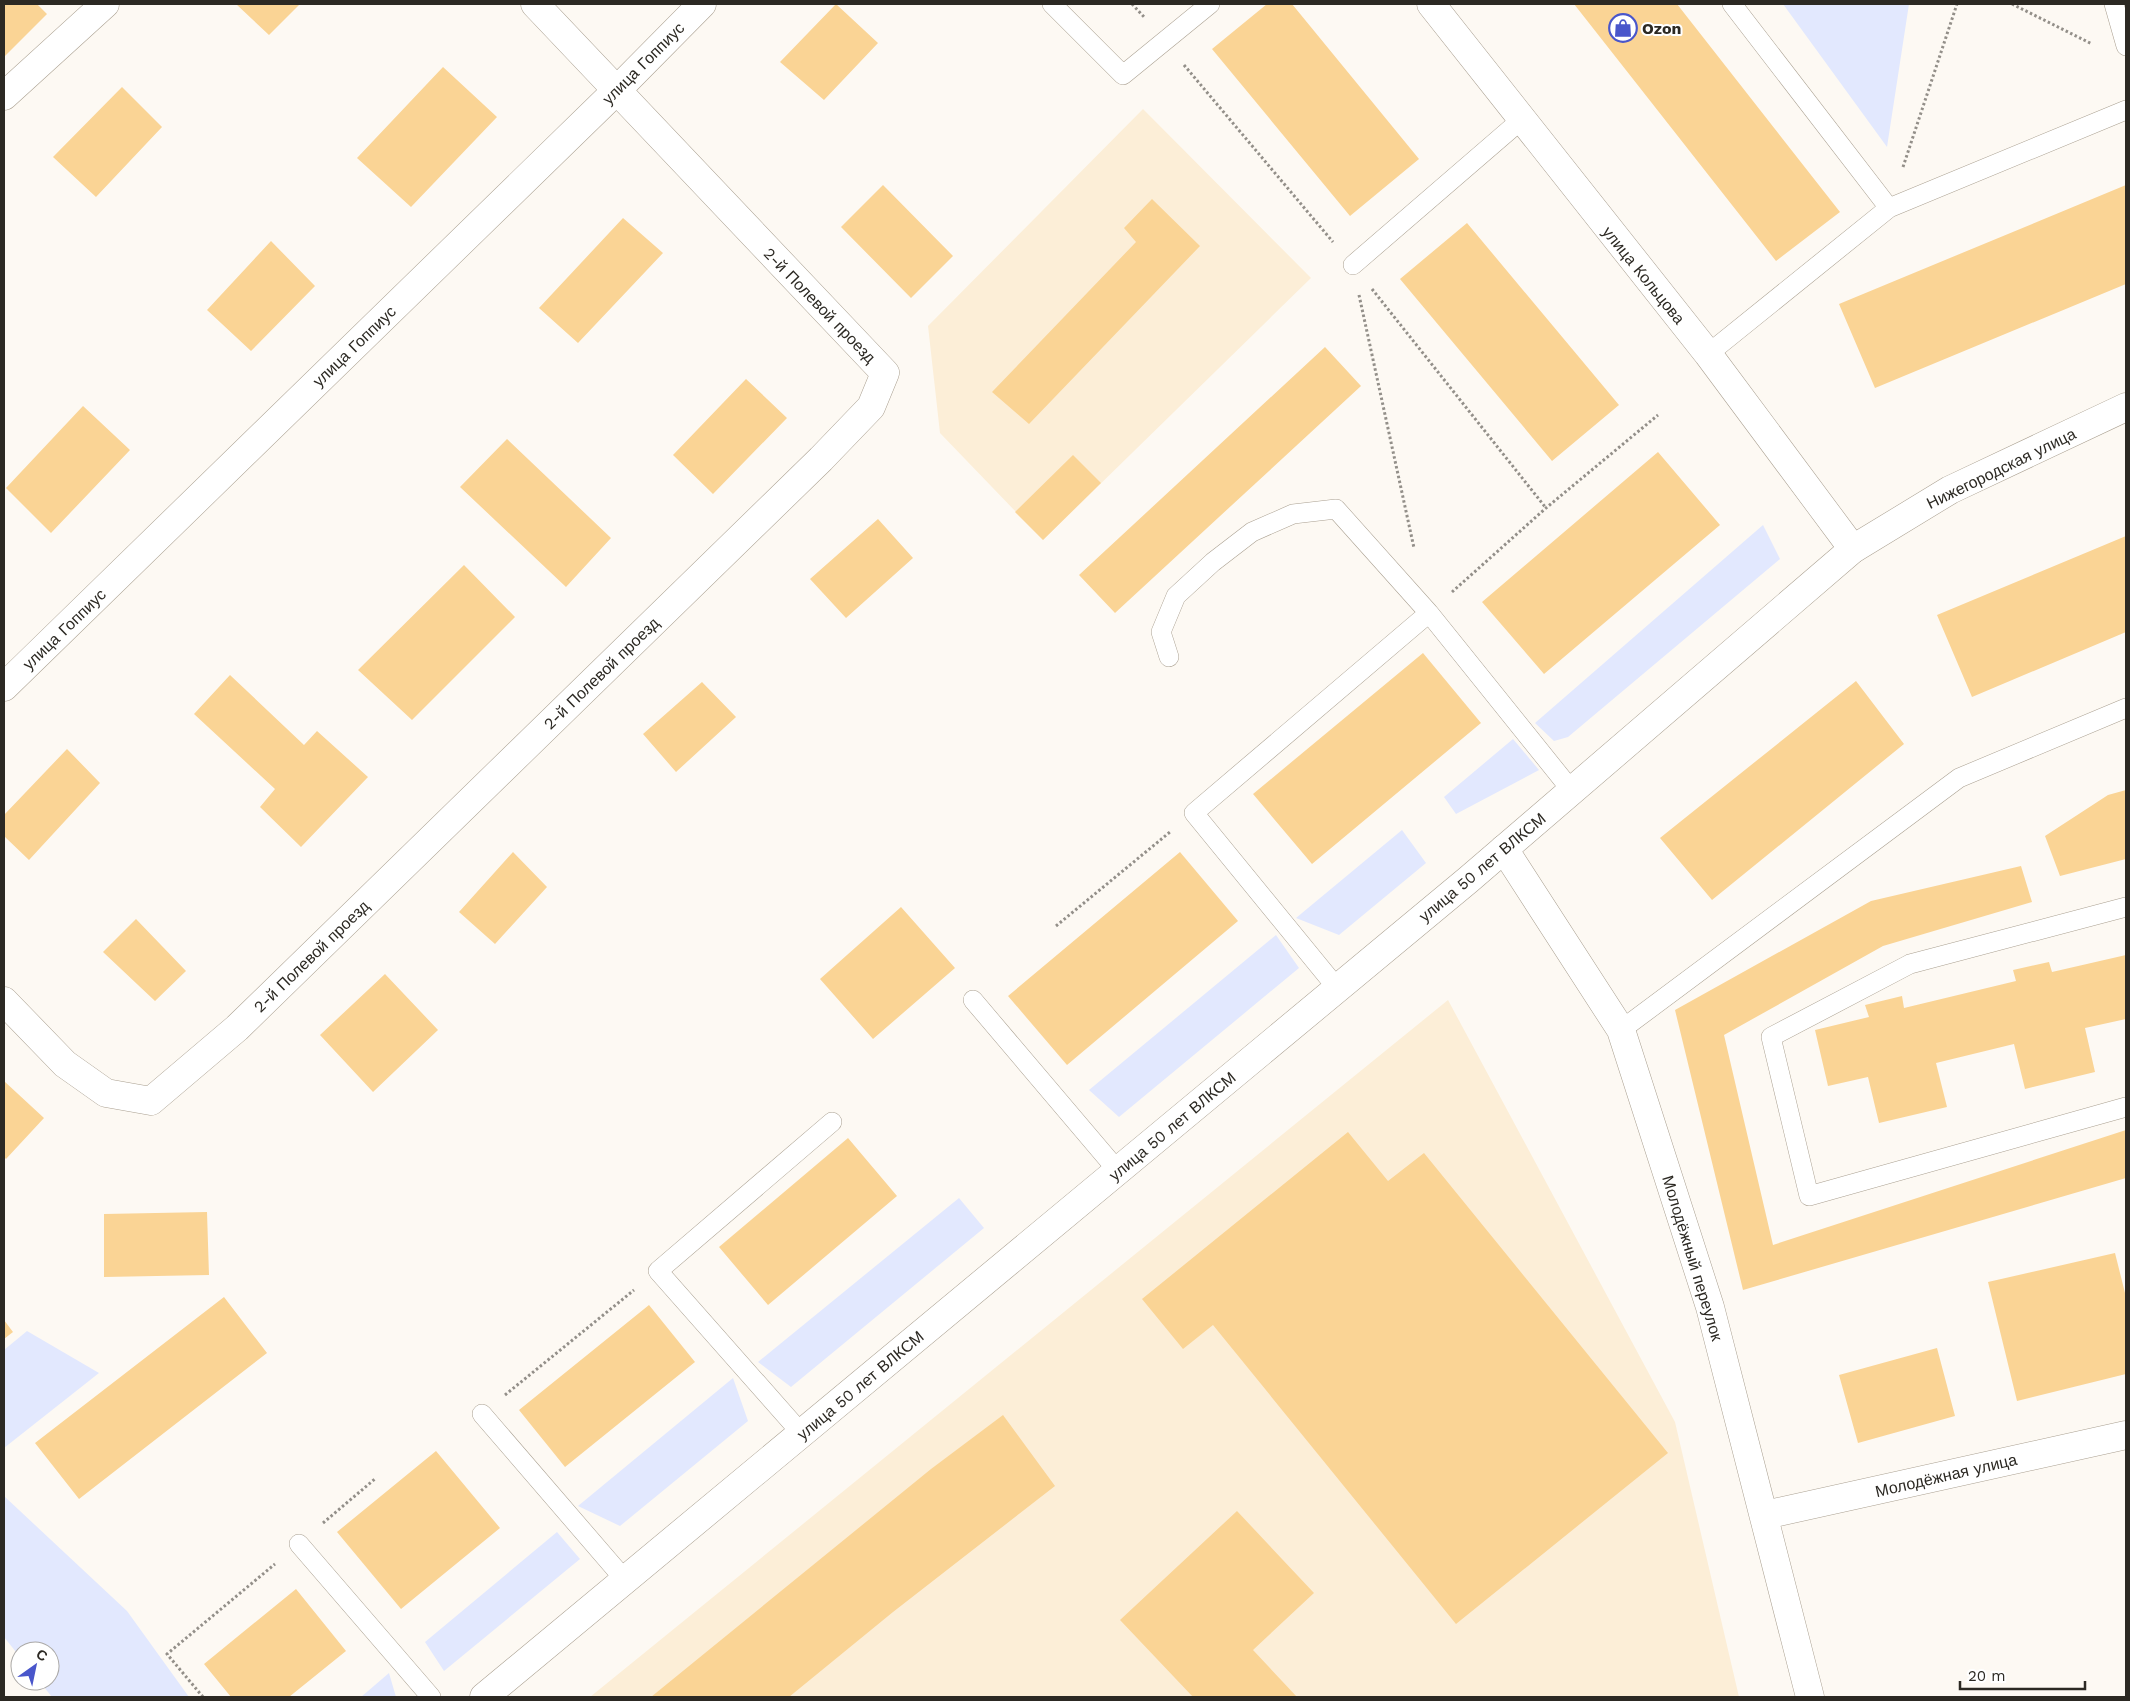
<svg xmlns="http://www.w3.org/2000/svg" width="2130" height="1701" font-family="'Work Sans',sans-serif">
<rect width="100%" height="100%" fill="#fdf9f3"/>
<path fill="#fceed7" d="M1143,109L1311,278L1043,540L940,433L928,326Z
M1448,1000L1675,1422L1739,1697H590Z"/>
<path fill="#e2e8fe" d="M1783,4H1909L1887,147Z
M1763,525L1780,559L1568,737L1554,741L1535,723Z
M1513,739L1539,770L1456,814L1444,797Z
M1402,830L1426,863L1339,935L1296,918Z
M1276,935L1299,968L1119,1117L1089,1090Z
M959,1198L984,1228L791,1387L758,1362Z
M27,1331L99,1373L4,1448V1350Z
M733,1378L748,1421L620,1526L578,1506Z
M4,1496L127,1611L189,1697H52L39,1681H50V1651H20V1657L4,1637Z
M557,1532L580,1559L444,1671L425,1642Z
M389,1673L396,1697H361Z"/>
<path fill="#fad495" d="M4,4H37L47,14L4,57Z
M236,4H300L269,35Z
M836,4L878,43L824,100L780,62Z
M1267,4H1292L1419,159L1350,216L1212,49Z
M1574,4H1677L1840,212L1776,261Z
M443,67L497,117L411,207L357,158Z
M122,87L162,127L96,197L53,157Z
M883,185L953,256L911,298L841,227Z
M2126,185V284L1875,388L1839,304Z
M1152,199L1200,246L1029,424L992,392L1136,242L1124,228Z
M623,218L663,253L578,343L539,308Z
M1467,223L1619,405L1552,461L1400,279Z
M271,241L315,286L251,351L207,310Z
M1325,347L1361,386L1115,613L1079,575Z
M746,379L787,418L713,494L673,455Z
M83,406L130,450L51,533L6,488Z
M507,439L611,538L566,587L460,487Z
M1658,452L1720,525L1544,674L1482,602Z
M1073,455L1101,483L1043,540L1015,512Z
M878,519L913,558L846,618L810,579Z
M2126,536V632L1972,697L1937,615Z
M464,565L515,617L412,720L358,670Z
M1423,653L1481,723L1312,864L1253,794Z
M230,675L304,745L317,731L368,777L301,847L260,807L275,789L194,714Z
M1856,681L1904,744L1712,900L1660,838Z
M702,682L736,717L676,772L643,734Z
M67,749L100,783L29,860L4,836V815Z
M2126,790V859L2060,876L2045,836L2108,795Z
M513,852L547,887L495,944L459,912Z
M1180,852L1238,921L1067,1065L1008,996Z
M2021,866L2032,902L1883,946L1724,1035L1773,1245L2126,1130V1178L1743,1290L1675,1010L1871,901Z
M901,907L955,968L873,1039L820,979Z
M136,919L186,971L155,1001L103,952Z
M2126,955V1019L2085,1028L2095,1072L2025,1089L2014,1044L1936,1063L1947,1107L1879,1123L1868,1077L1828,1086L1815,1030L1869,1017L1865,1005L1902,996L1904,1008L2016,981L2013,970L2049,962L2052,972Z
M385,974L438,1030L373,1092L320,1035Z
M4,1081L44,1118L6,1159L4,1157Z
M1348,1132L1388,1181L1424,1153L1668,1453L1456,1624L1213,1325L1183,1349L1142,1299Z
M848,1138L897,1196L768,1305L719,1247Z
M207,1212L209,1275L104,1277V1214Z
M2115,1253L2126,1297V1374L2017,1401L1988,1282Z
M224,1297L267,1353L79,1499L35,1443Z
M649,1305L695,1362L565,1467L519,1410Z
M4,1320L13,1332L4,1339Z
M1937,1348L1955,1416L1858,1443L1839,1375Z
M1003,1415L1055,1486L893,1612L789,1697H651L931,1469Z
M436,1451L500,1528L401,1609L337,1532Z
M1237,1511L1314,1593L1253,1650L1297,1697H1193L1120,1620Z
M296,1589L346,1651L289,1697H231L204,1664Z"/>
<g fill="none" stroke-linecap="round" stroke-linejoin="round">
<defs>
<path id="service" d="M1052,4L1123,75L1210,4
M2114,4L2126,46
M1889,208L2126,110
M1353,265L1521,120
M1708,354L1889,208L1732,4
M1169,657L1161,632L1176,596L1213,562L1252,532L1293,514L1336,509L1429,613L1572,791
M2126,907L1910,964L1771,1037L1809,1196L2126,1107
M1337,988L1194,813L1429,613
M973,1000L1118,1171
M1621,1030L1959,778L2126,708
M482,1414L625,1580
M802,1434L658,1271L832,1122
M299,1544L431,1697"/>
<path id="minor" d="M1431,4L1708,354L1853,549
M4,96L105,4
M4,687L617,90L702,4
M1504,849L1621,1030L1710,1307L1810,1697
M4,1001L65,1064L106,1093L151,1101L237,1028L821,459L871,407L885,373L535,4
M1765,1515L2126,1435"/>
<path id="tertiary" d="M484,1697L1468,880L1853,549L1950,490L2126,407"/>
</defs>
<use href="#service" stroke="#aaa091" stroke-width="20"/>
<use href="#minor" stroke="#aaa091" stroke-width="29"/>
<use href="#tertiary" stroke="#aaa091" stroke-width="29"/>
<path stroke="#938f89" stroke-width="3" stroke-dasharray="2.5 2.5" stroke-linecap="butt" d="M1132,4L1145,18
M2012,4L2092,44
M1184,65L1333,242
M1903,167L1957,4
M1372,289L1546,508
M1359,295L1414,548
M1452,592L1546,508L1658,415
M1056,926L1170,832
M505,1395L634,1290
M323,1523L376,1478
M203,1697L167,1654L275,1564"/>
<use href="#service" stroke="#fff" stroke-width="19"/>
<use href="#minor" stroke="#fff" stroke-width="28"/>
<use href="#tertiary" stroke="#fff" stroke-width="28"/>
</g>
<defs>
<symbol id="shop-ring" viewBox="-11 -11 22 22"><circle r="9.5" fill="#fff" stroke="#4956cb" stroke-width="1.5"/><path d="M-5-2.5h2.3a2.7 3.5 0 0 1 5.4 0H5L5.5 6h-11ZM-1.5-2.5h3a1.5 2.3 0 0 0-3 0Z" fill="#4956cb"/></symbol>
</defs>
<g fill-rule="evenodd">
<use href="#shop-ring" x="1607" y="12" width="32" height="32"/>
</g>
<g text-anchor="middle" stroke-width="4" stroke-linejoin="round" paint-order="stroke">
<g font-size="16" font-weight="bold" fill="#2c2923" stroke="#fff" text-anchor="start">
<text x="1642" y="34">Ozon</text>
</g>
<g font-size="16" fill="#2c2923" stroke="#fff">
<text transform="translate(643 63) rotate(-45)" y="6">улица Гоппиус</text>
<text transform="translate(1644 275) rotate(51)" y="6">улица Кольцова</text>
<text transform="translate(820 305) rotate(46)" y="6">2-й Полевой проезд</text>
<text transform="translate(354 346) rotate(-44)" y="6">улица Гоппиус</text>
<text transform="translate(2001 468) rotate(-26)" y="6">Нижегородская улица</text>
<text transform="translate(64 629) rotate(-44)" y="6">улица Гоппиус</text>
<text transform="translate(601 673) rotate(-44)" y="6">2-й Полевой проезд</text>
<text transform="translate(1482 867) rotate(-40)" y="6">улица 50 лет ВЛКСМ</text>
<text transform="translate(311 956) rotate(-44)" y="6">2-й Полевой проезд</text>
<text transform="translate(1172 1126) rotate(-40)" y="6">улица 50 лет ВЛКСМ</text>
<text transform="translate(1693 1258) rotate(73)" y="6">Молодёжный переулок</text>
<text transform="translate(860 1385) rotate(-40)" y="6">улица 50 лет ВЛКСМ</text>
<text transform="translate(1946 1475) rotate(-13)" y="6">Молодёжная улица</text>
</g>
</g>
<rect width="2130" height="1701" fill="none" stroke="#2c2923" stroke-width="10"/>
<g transform="translate(35 1666) rotate(33)"><circle r="24" fill="#ffffff" stroke="#aba9a7"/>
<path d="M0-4L9 19L0 12L-9 19Z" fill="#4956cb"/>
<text y="-8" font-size="14" font-weight="bold" text-anchor="middle" fill="#2c2923">С</text>
</g>
<path d="M1960 1681v8h125v-8" fill="none" stroke="#2c2923" stroke-width="2.5"/>
<text x="1968" y="1681" font-size="15" fill="#2c2923" stroke="#ffffff" stroke-width="4" paint-order="stroke">20 m</text>
</svg>
